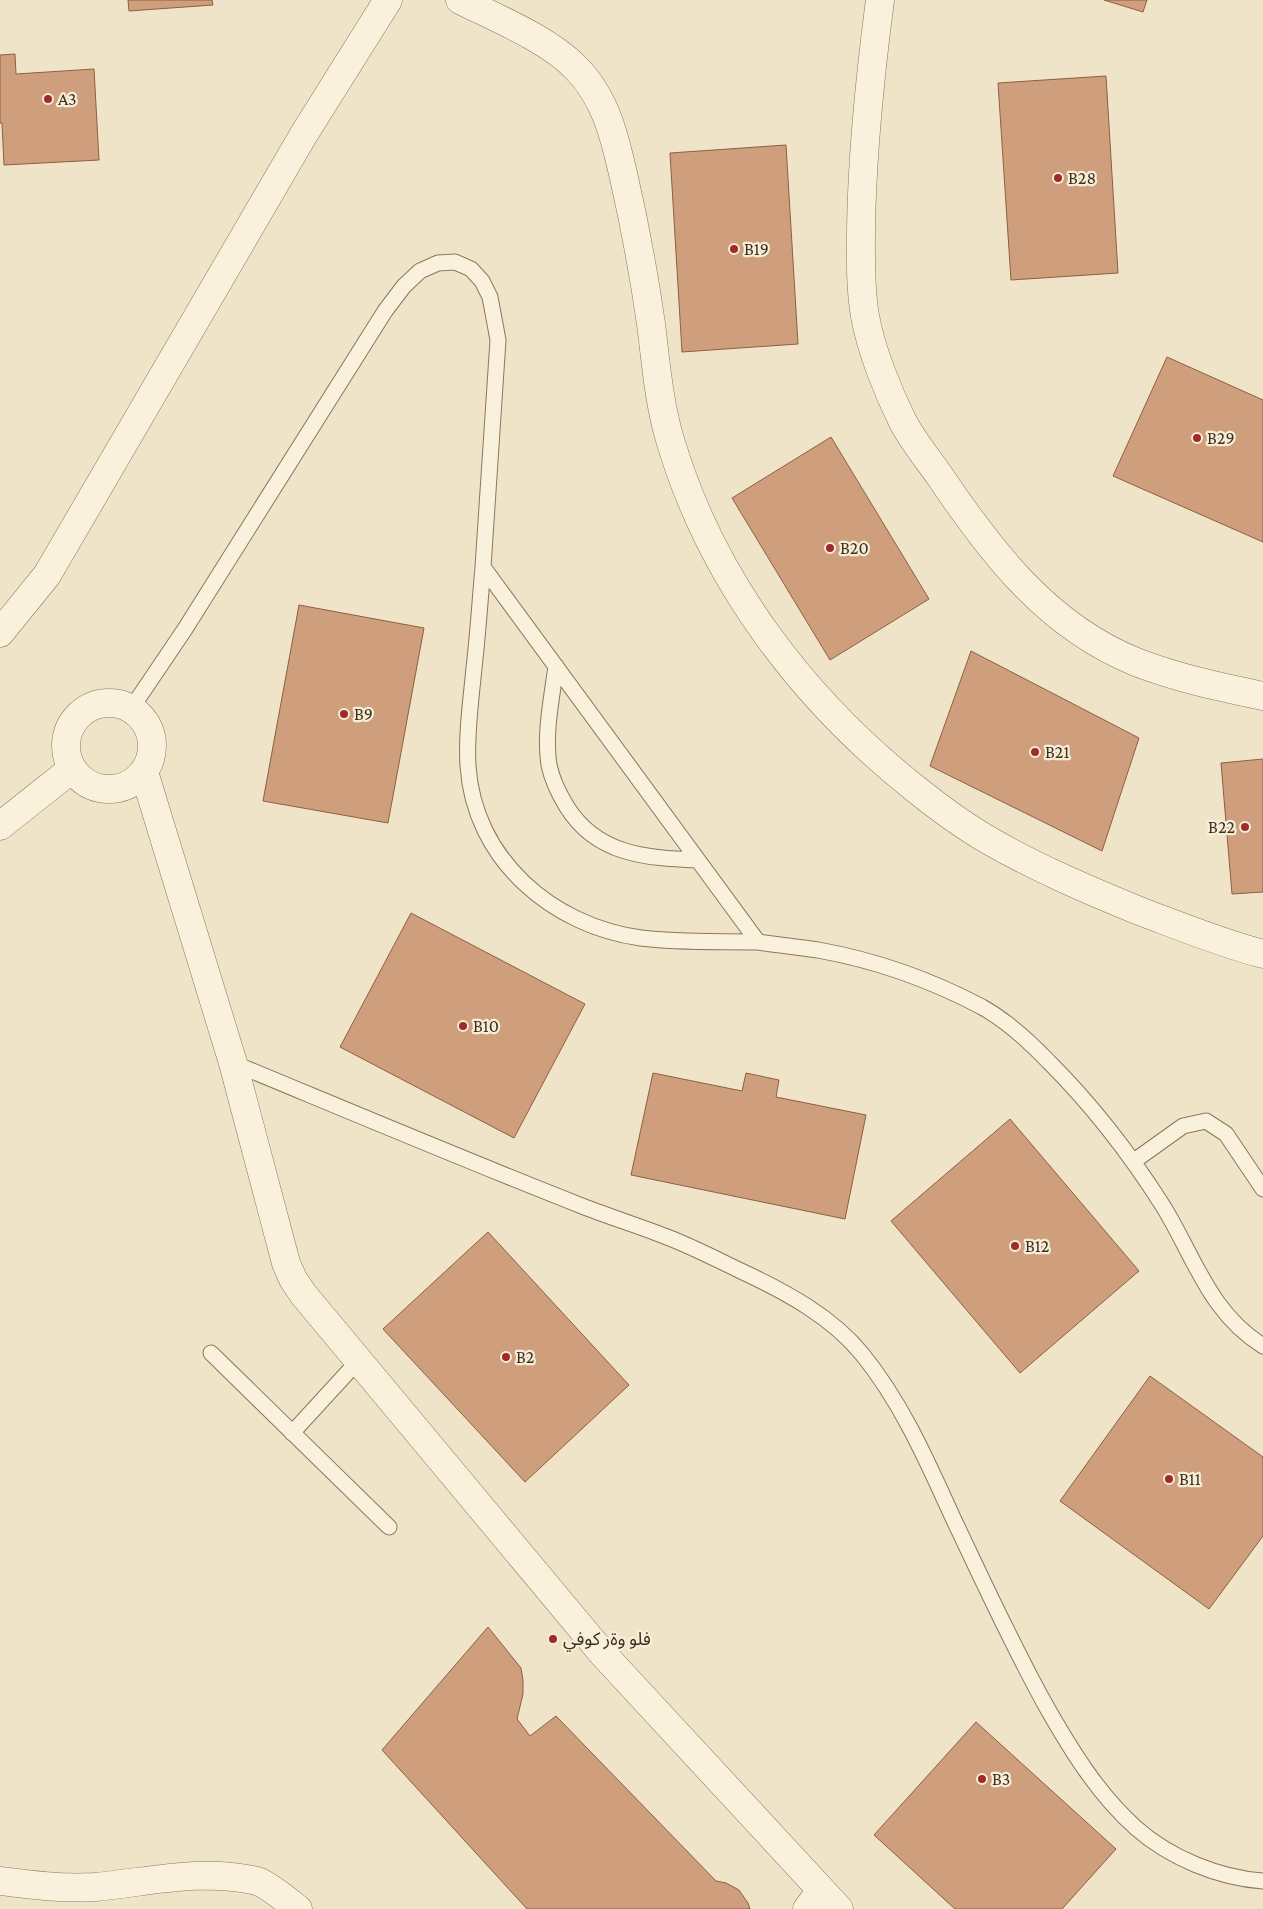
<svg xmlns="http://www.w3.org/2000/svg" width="1263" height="1909" font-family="'Crimson Pro','Noto Sans Arabic',serif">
<rect width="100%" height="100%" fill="#f0e4c8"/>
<path fill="#cf9f7d" stroke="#8d5f41" d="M128,0H212L213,5L129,11Z
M1104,0H1147L1143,12Z
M15,54L16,74L94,69L99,160L4,165L2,123H0V55Z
M1106,76L1118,273L1011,280L998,83Z
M786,145L798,344L682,352L670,153Z
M1167,357L1263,400V542L1113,476Z
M831,437L929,599L830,660L732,498Z
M299,605L424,628L388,823L263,801Z
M971,651L1139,738L1102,851L930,766Z
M1263,759V892L1232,894L1221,763Z
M411,913L585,1004L514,1138L340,1047Z
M653,1073L742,1091L746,1073L779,1080L776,1097L866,1115L845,1219L631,1175Z
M1010,1119L1139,1271L1020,1373L891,1221Z
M488,1232L629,1385L525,1482L383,1329Z
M1150,1376L1263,1457V1536L1209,1609L1060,1501Z
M488,1627L521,1668L523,1680V1694L517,1719L530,1736L556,1716L716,1881L726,1883L739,1890L748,1903L750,1909H527L382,1750Z
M976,1722L1116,1849L1062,1909H955L874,1835Z"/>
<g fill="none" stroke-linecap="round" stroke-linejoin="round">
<defs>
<path id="service" d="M483,567C480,600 478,634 474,668C471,700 466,734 468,766C474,859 552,926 641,938C680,943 719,941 758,942
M556,666C552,697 544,733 549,765C552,780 559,794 567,807C597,855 646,858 698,860
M131,709L185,629L385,311L404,286L420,271L438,263L455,262L471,269L482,281L490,297L498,340L483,567L758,942C778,945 798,947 818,950C874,960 931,980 982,1007C1007,1021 1029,1041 1049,1062C1093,1106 1130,1154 1163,1206C1195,1258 1209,1312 1263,1346
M233,1063C349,1111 465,1160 582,1206C610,1217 639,1226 667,1237C693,1247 718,1260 743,1272C786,1292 832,1317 862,1354C902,1403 927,1461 953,1518C983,1581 1012,1645 1046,1706C1071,1750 1098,1794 1136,1828C1170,1858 1219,1878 1263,1881
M1134,1161L1183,1126L1206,1121L1226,1134L1263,1189
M211,1353L389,1527
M292,1433L359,1360"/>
<path id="minor" d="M460,0C496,18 548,39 576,68C606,98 615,138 624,178C635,226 644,275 651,324C656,363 659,405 671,443C713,582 804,701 917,790C938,807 960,823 983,837C1034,867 1088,890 1142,912C1182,927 1221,943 1263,954
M880,0C870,76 862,153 861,230C861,258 860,288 865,316C871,350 888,392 903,422C913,441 927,458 939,475C991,552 1047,626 1136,662C1177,678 1220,687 1263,696
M144,772L233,1063L286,1263L293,1279L303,1294L603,1654L839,1909
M0,1881C31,1885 63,1889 95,1887C148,1882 204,1868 257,1881C267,1884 289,1902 298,1909
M807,1909L821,1891"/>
<path id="tertiary" d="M0,633L47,575L304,134L388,0
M66 746a43 43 0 1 1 86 0a43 43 0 1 1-86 0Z
M0,826L72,769"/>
</defs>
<use href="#service" stroke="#8d765c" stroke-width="17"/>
<use href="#minor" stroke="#8d765c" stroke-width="29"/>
<use href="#tertiary" stroke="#8d765c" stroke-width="29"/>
<use href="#service" stroke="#faf1dc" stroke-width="15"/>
<use href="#minor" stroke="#faf1dc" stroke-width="28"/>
<use href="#tertiary" stroke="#faf1dc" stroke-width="28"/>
</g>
<g fill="#9e2a2b" stroke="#f7eed8" stroke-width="2">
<circle cx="48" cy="99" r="5"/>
<circle cx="1058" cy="178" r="5"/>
<circle cx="734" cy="249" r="5"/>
<circle cx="1197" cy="438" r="5"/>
<circle cx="830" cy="548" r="5"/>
<circle cx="344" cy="714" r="5"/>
<circle cx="1035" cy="752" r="5"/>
<circle cx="1245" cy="827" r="5"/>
<circle cx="463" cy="1026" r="5"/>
<circle cx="1015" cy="1246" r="5"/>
<circle cx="506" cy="1357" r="5"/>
<circle cx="1169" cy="1479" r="5"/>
<circle cx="553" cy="1639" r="5"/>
<circle cx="982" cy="1779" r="5"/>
</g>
<g text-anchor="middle" stroke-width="4.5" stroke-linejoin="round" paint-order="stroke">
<g font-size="18" fill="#3d2e20" stroke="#f7eed8" text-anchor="start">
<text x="58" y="105">A3</text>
<text x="1068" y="184">B28</text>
<text x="744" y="255">B19</text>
<text x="1207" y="444">B29</text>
<text x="840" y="554">B20</text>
<text x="354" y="720">B9</text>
<text x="1045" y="758">B21</text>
<text x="1235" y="833" text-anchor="end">B22</text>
<text x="473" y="1032">B10</text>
<text x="1025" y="1252">B12</text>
<text x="516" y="1363">B2</text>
<text x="1179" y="1485">B11</text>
<text x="563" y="1645">فلو وةر كوفي</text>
<text x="992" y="1785">B3</text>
</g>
</g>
</svg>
